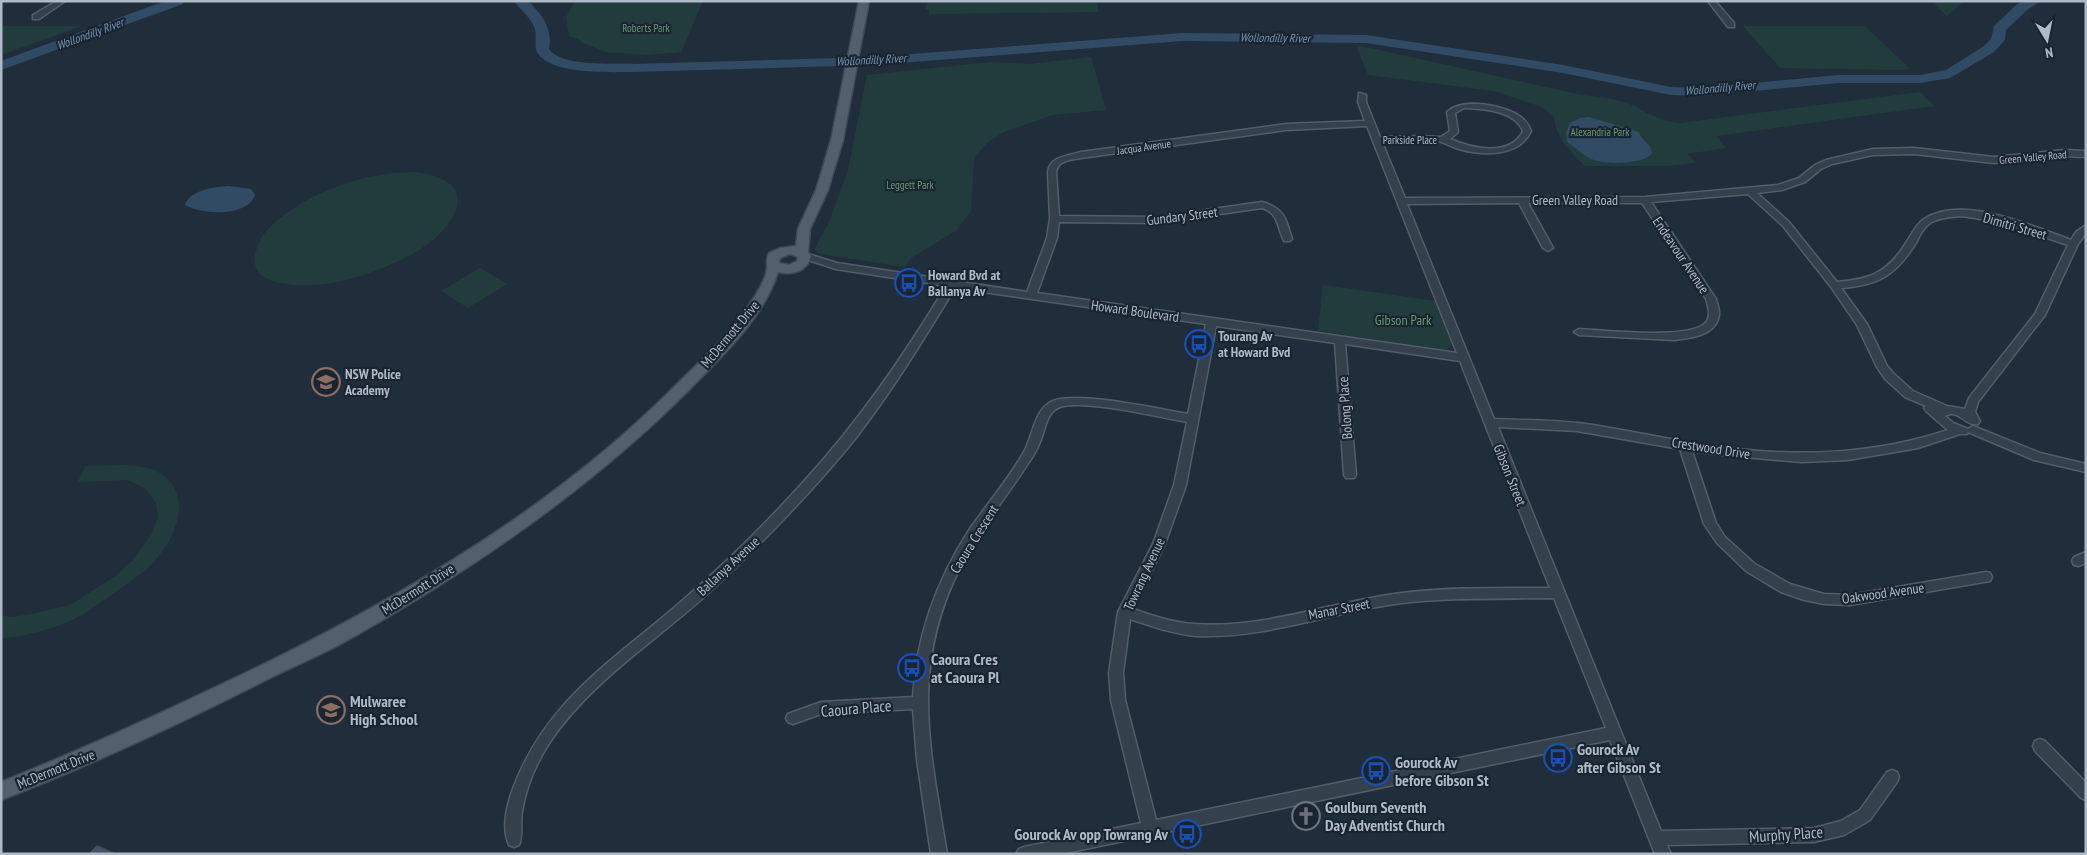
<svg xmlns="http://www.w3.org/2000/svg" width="2087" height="855" font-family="'PT Sans Narrow',sans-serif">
<rect width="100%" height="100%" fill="#202e3c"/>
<path fill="#223c3d" d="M575,1H703L681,52L647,55L606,52L581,42L579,39L569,36L566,17Z
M927,1H1097L1098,12L929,14V9H926Z
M1930,1H1964L1947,16Z
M1,26H82L1,55Z
M1743,26H1865L1910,69L1899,70L1780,68Z
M1356,45L1582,95C1600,97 1621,99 1636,107C1650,115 1664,122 1680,123L1920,92L1934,106L1716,136L1726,148L1687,154L1697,163L1667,166H1585C1572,153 1555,137 1554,117L1542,107L1494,91L1368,75Z
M1091,57L1106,110L1053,115L1004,132L988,142L974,158L971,211L957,230L911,258L905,267L820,254L814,250L829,222L848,170L867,75L991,62L1030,64Z
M414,172C486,180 457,228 414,253C380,272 326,291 287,284C278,283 264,279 259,273C253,265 254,256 257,248C260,236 271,225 280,218C319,188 366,173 414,172Z
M480,268L507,284L468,308L441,291Z
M1323,285L1436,301L1452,344L1447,349H1439L1318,331Z
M125,465C136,466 149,467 158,472C193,491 178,534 157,558C143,575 122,587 104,600C95,606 87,613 78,617C59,627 23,638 1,638V615L12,617L32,614L70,605L117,575L133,560L151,535L158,518L156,503L145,488L127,480L78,482L85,466Z"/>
<path fill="#324b65" d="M1589,117L1639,132C1642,142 1652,144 1652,153C1646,164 1609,164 1597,161C1587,159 1576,148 1567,142L1566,132L1570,123L1580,118Z
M228,186L251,189L255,195C247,217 203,215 185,205C190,190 214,187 228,186Z"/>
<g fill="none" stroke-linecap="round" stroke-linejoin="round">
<path fill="#324b65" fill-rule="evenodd" d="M165,1H184L183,4L1,70V61Z
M514,1H528C542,14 553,29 549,49C561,67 613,63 633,64L874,57L1182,33L1366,35L1563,65L1671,87L1701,88L1838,75H1920L1946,70L1984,46L1991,39L1994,26L2017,4L2024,1H2041L2027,10L2006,30L2005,40L1994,52L1950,78L1920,83H1838L1701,96L1671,95L1563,73L1366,43L1182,41L874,65L633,72C609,72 550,75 537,52C534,46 537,36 535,29C531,17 521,11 514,1Z"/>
</g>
<path fill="#445363" stroke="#303a45" d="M97,845L117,854H88Z"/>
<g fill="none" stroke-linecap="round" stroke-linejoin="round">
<defs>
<path id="minor" d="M57,1H65L39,19H33V15Z
M1708,1H1715L1734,23V27H1728Z
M1359,93L1366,95V102L1380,137L1420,136L1441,137L1450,131L1447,112C1462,97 1507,105 1522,118C1527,122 1529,126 1531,131C1519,157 1483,156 1459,149C1451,147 1445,142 1437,141C1419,139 1400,142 1382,142L1405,198L1645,197L1778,185L1799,178L1815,165L1826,160L1873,149L1914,148L1994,157L2064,150L2086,151V157L2064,156L1994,163L1914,154L1873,155L1832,164L1821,169L1805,182L1782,190L1757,193L1789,222L1837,282C1871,279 1887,273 1906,243C1911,235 1916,225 1924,219C1963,194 2032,226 2071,240L2076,232L2086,225V233L2078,244L2045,315L1978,402L1975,412L1980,421L1978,424C1965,427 1959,408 1945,416L1953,423L1968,429L1973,426L2040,453L2086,464V472L2034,460L1968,432L1967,434H1960L1918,448L1848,460L1802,462L1720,455L1692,451L1716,523L1725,537L1755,564L1790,584L1824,594L1850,595L1986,572L1990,573L1992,577L1990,581L1850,605L1824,604L1804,600L1781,592L1746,571L1717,543L1704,524L1680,449L1577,431L1498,427L1661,831L1814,828L1841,821L1860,810L1887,772L1892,770L1897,772L1899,777L1897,782L1870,820L1844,835L1814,842L1667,845L1671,854H1655L1610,740L1061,854H1016L1019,849L1024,847L1141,823L1111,700L1109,673L1118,612L1153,544L1174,485L1187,422C1159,417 1083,399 1060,407C1046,412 1045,431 1040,442C1037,450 1032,458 1027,465C1005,499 979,530 961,566C909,666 930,749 947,854H931L917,760L913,709L821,714L793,724L788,722L786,718L788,714L821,702L913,697C916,637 937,580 969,530C987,504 1008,480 1024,452C1033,436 1034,409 1053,401C1079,391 1158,409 1188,414L1206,324L955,288C924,339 892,391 855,439C812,492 764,541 715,587C661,638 594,678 552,739C537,761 526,786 522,812C520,823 523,836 519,845L514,847L509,845C501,827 507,804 514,786C550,693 623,655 693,591C733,556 771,518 806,479C860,420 905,354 946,286L836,269L802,258L800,256L802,254H808L837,263L1027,292L1047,238L1050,219L1048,172C1050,156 1068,156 1081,152L1286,124L1365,121L1358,102ZM1464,108C1484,109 1514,110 1523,131C1510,158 1471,148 1450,139L1458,132L1455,113ZM1367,126L1457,353L1037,293L1057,238L1059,222L1157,223L1262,208C1279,213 1277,227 1284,241H1290L1292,239C1286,219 1284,208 1262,202L1157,217L1059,216L1056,172C1058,160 1071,160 1081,158L1286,130ZM1748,194L1783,226L1831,287L1857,325L1877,367L1885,379L1905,397L1926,406L1924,408L1926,411L1948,430C1872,455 1798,457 1720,447C1672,441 1625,429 1578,423C1550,420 1522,420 1494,419L1407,204L1519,203L1543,248L1548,251L1553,248L1528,203H1642L1706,299C1708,307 1711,314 1707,321C1694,341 1602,330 1579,329L1574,332L1579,335L1674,340C1690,338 1716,336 1719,315C1720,310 1717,304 1716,299L1651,202ZM1962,216L1999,222L2068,245L2035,314L1969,398L1965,409L1947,406L1913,391L1893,373L1887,366L1867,324L1841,288C1879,285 1896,275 1916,243C1920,235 1924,226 1932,222C1942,217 1952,217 1962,216ZM1216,326L1335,343L1344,475L1346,478H1354L1356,475L1345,344L1460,361L1550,588C1498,588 1445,587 1394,594C1329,603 1261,629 1195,624C1174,623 1153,616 1133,609L1165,544L1186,485ZM1554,598L1606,728L1156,820L1125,700L1123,673L1130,619C1152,626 1173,634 1196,636C1264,639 1329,613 1395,604C1447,597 1501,599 1554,598Z
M2086,552V563L2078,566L2074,565L2072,561L2074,557Z
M2040,739L2045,741L2086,783V800L2081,798L2035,751L2033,746L2035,741Z"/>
<path id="major" d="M859,1H869L843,140L828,190L810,229L808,252L811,256C807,271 793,276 778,272C763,319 723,355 689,390C586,493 465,575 337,646C316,657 294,666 272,677C184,722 94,764 1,800V782C91,746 177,706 264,664C409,593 552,507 668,393C696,365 727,338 749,305C755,297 768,276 767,266C767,260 766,259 769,253L781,248L796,246L798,229L816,190L831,140ZM790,254L798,257L797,261L789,265L779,263L780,258Z"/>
</defs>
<use href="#minor" stroke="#525d6a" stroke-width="3"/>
<use href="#major" stroke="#3e4955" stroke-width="3"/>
<use href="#minor" fill="#34404c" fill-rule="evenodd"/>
<use href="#major" fill="#525f6c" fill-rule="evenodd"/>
</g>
<defs>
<symbol id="bus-ring" viewBox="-11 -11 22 22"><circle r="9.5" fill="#1a2531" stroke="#1a4fb4" stroke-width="1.5"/><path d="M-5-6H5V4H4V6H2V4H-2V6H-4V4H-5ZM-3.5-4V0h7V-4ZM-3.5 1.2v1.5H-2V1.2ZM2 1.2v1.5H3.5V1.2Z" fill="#1a4fb4"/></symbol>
<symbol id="university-ring" viewBox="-11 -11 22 22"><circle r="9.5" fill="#1a2531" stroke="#8d6e63" stroke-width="1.5"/><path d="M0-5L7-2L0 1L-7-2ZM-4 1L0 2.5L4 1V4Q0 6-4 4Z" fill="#8d6e63"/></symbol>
<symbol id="school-ring" viewBox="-11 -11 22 22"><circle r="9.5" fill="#1a2531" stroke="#8d6e63" stroke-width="1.5"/><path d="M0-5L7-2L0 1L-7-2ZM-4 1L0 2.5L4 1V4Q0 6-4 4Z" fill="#8d6e63"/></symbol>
<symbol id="church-ring" viewBox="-11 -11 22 22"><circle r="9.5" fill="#1a2531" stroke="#6b7280" stroke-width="1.5"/><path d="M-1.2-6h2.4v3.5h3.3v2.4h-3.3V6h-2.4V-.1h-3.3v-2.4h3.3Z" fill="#6b7280"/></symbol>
</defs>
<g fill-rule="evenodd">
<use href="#bus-ring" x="893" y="267" width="32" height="32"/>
<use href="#bus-ring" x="1183" y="328" width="32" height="32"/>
<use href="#university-ring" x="310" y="366" width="32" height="32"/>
<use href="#bus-ring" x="896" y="652" width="32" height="32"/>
<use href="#school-ring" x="315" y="694" width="32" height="32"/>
<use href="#bus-ring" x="1542" y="742" width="32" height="32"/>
<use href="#bus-ring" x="1360" y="755" width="32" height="32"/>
<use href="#church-ring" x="1290" y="800" width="32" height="32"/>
<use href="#bus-ring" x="1171" y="818" width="32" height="32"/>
</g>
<g text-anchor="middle" stroke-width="4.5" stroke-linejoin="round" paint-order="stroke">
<g font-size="11" fill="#649b6e" stroke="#1a2531">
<text x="646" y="32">Roberts Park</text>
<text x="1600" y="136">Alexandria Park</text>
<text x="910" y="189">Leggett Park</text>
</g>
<g font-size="11" fill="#afbac8" stroke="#1a2531">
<text x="1410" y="144">Parkside Place</text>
<text transform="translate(1144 147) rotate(-8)" y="4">Jacqua Avenue</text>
<text transform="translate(2033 157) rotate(-5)" y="4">Green Valley Road</text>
</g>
<g font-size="12" font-style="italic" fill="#7493b2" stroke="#1a2531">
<text transform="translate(90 34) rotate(-20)" y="4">Wollondilly River</text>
<text transform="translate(1275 38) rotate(1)" y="4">Wollondilly River</text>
<text transform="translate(871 60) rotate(-3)" y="4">Wollondilly River</text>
<text transform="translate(1720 88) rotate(-5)" y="4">Wollondilly River</text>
</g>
<g font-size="14" fill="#afbac8" stroke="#1a2531">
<text x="1575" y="205">Green Valley Road</text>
<text transform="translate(1182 216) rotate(-7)" y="5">Gundary Street</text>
<text transform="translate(2015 226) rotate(16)" y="5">Dimitri Street</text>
<text transform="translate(1681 255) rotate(56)" y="5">Endeavour Avenue</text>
<text transform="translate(1135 311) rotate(8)" y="5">Howard Boulevard</text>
<text transform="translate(730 334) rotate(-50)" y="5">McDermott Drive</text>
<text transform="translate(1345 408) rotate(-94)" y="5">Bolong Place</text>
<text transform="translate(1711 448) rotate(9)" y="5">Crestwood Drive</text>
<text transform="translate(1510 475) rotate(68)" y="5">Gibson Street</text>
<text transform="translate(974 539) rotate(-58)" y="5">Caoura Crescent</text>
<text transform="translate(728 566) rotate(-43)" y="5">Ballanya Avenue</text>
<text transform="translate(1144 574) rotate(-65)" y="5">Towrang Avenue</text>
<text transform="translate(418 589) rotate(-32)" y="5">McDermott Drive</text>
<text transform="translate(1883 593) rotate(-8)" y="5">Oakwood Avenue</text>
<text transform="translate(1339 609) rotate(-11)" y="5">Manar Street</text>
<text transform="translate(56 769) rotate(-22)" y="5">McDermott Drive</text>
</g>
<g font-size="14" font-weight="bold" fill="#afbac8" stroke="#1a2531" text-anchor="start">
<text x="928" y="280">Howard Bvd at<tspan x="928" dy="16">Ballanya Av</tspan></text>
<text x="1218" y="341">Tourang Av<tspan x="1218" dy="16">at Howard Bvd</tspan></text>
<text x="345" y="379">NSW Police<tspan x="345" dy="16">Academy</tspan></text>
</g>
<g font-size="14" fill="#649b6e" stroke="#1a2531">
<text x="1403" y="325">Gibson Park</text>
</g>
<g font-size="16" font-weight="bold" fill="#afbac8" stroke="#1a2531" text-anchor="start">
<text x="931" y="665">Caoura Cres<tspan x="931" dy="18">at Caoura Pl</tspan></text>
<text x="350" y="707">Mulwaree<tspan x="350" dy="18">High School</tspan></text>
<text x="1577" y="755">Gourock Av<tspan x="1577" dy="18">after Gibson St</tspan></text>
<text x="1395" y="768">Gourock Av<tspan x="1395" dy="18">before Gibson St</tspan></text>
<text x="1325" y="813">Goulburn Seventh<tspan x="1325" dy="18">Day Adventist Church</tspan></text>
<text x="1168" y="840" text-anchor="end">Gourock Av opp Towrang Av</text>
</g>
<g font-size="16" fill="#afbac8" stroke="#1a2531">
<text transform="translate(856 708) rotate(-5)" y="6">Caoura Place</text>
<text transform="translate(1786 834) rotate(-4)" y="6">Murphy Place</text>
</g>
</g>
<rect width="2087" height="855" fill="none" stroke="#afbac8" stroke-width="5"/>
<g transform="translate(2047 40) rotate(170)" stroke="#1a2531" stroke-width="4" paint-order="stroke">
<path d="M0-4L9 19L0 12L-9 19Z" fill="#afbac8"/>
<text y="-8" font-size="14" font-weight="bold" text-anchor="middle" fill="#afbac8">N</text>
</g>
</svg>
